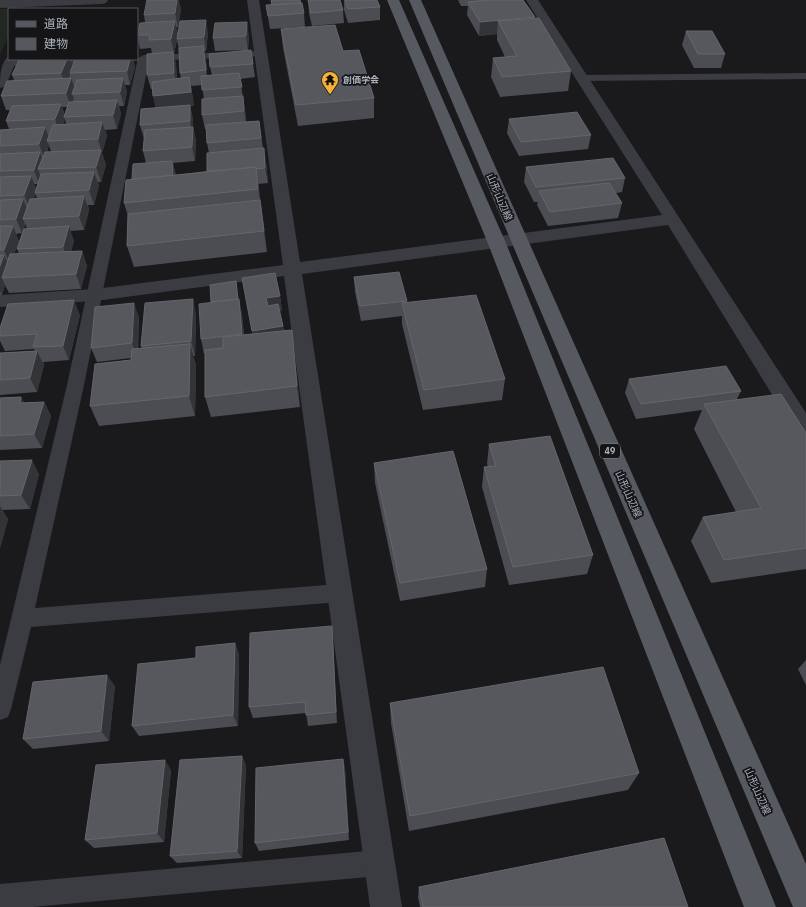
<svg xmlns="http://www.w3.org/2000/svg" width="806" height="907" font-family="'IBM Plex Sans','Noto Sans JP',sans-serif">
<rect width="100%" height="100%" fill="#1a1a1d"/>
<path fill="#202821" d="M0,9H9V34L0,55Z"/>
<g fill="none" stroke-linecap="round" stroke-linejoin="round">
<path fill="#3b3c42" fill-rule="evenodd" d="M260,51L264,52L265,54L264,56L149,61L84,385L35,608L339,584L346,587L349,593L346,599L339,602L31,627L11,709L8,717L0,720V665L67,385L138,58L144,55Z
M9,56V59H133L127,62L14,66L6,85L4,87L0,88C0,78 0,62 9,56Z
M806,73V79L581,81L577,80L575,78L577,76L581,75Z
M379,850L388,854L392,863L388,872L379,876L32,907H0V884Z"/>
<path fill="#3b3c42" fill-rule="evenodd" d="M0,0H108L106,3L102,4L0,8Z
M247,0H259L300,262L662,215L526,0H538L806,413V439L798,437L668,225L302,274L402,907H370L284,276L95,301L0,307V295L95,289L283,265Z"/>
<path fill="#575961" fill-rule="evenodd" d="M387,0H399L505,241L776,907H744L487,241Z
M409,0H421L806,864V907H793Z"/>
</g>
<path fill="#4b4d52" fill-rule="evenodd" d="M271,0L304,13L305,27L270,29L266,5H272Z
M308,0L343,10L344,23L312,26L309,13Z
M344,0H377L380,7V20L348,23L344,10Z
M458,0H523L535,17V18L571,71L568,91L500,97L491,77L493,58L505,57L497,40V34L479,36L467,15L468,6H461Z
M181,9L178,27H176L178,33H208L206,51H204L206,60L207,76L212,75L210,67L251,50L255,77L240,79L245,110L246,122L259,121L263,148L266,162L268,183L258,184L267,252L134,267L127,246L128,216L124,203L132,179L146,163L143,151L144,139L140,125L156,107L153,96L152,89H151L147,75L152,54L151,48L140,49L137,34L145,22L144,15ZM177,40L179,51L180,73L181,78L177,79L176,65L174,53ZM202,85L204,99L202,115L205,129H206L207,143L209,153L207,171L176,175L173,163L195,161L196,141L193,127V119L190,106H194L191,86Z
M281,29L343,51L374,98V118L298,126L283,48Z
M686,31L725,54L721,68H694L682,45Z
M249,36L248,50L215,51L213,38Z
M70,59L72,66L75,59H133L135,67L130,85H125L127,92L124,106H119L121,114L117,129L105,130L107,136L102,153L106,165L101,182H98L99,186L94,205H88L89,210L84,230L70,231L74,241L71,251H82L87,266L81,289L9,293L5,285L2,295H0V130L9,129L6,121L10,110H6L1,96L14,80L12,75ZM62,107H67L65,115ZM65,119L66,124H63ZM49,145L51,152H47ZM34,184H38L36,189ZM35,194L37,198H34ZM25,224L27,228L24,229ZM22,233L17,249L19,254H14L19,241L16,234Z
M509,119L591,135L588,149L519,156L507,133Z
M526,167L625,178L622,192L616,193L622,203L618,218L548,226L537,205L538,202H534L524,182Z
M354,277L407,301V302L505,379L502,400L423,410L402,324V316L361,321L355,292Z
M236,281L238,299L242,314L244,335L252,334L280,296L282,311H279L284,330H292L294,351L300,407L211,417L205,397V353L204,354L201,339Z
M196,314L195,356H193L196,365L195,416L99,426L90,406L131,360V358L97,362L91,348L139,317L138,349L142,348L141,346Z
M80,315L69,360L43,362L44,365L37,392L0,395V353L35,351L34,349L5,351L0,341V328Z
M629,379L741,391L737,399L806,433V569L711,583L691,541L703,517L736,512L694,429L702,410L636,419L625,393Z
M21,397L24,403L44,402L51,416L42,448L0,450V398Z
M489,444L593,555L587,574L509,585L482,487L484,467H488L487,464Z
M0,461L39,474L30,509L2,510L8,519L0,548Z
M374,463L487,569L485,587L400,601L375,483Z
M333,638L337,723L308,726L306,713L253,718L249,707Z
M235,643L239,655L238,726L139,736L132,726L196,658Z
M806,660V685L798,669Z
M115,686L109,741L33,749L23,739Z
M390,703L639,773L628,790L409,831L391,723Z
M242,756L246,766L242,858L177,863L170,856Z
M343,759L345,768L349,840L259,851L255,843Z
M171,770L164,842L94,848L85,840Z
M419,887L688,907H420L418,897Z"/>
<path fill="#333438" d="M177,0H179L181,9L178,27L175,13Z
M535,17L533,31L498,21L497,34L479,36L480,22Z
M206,20L208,33L206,51L204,37Z
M175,21L178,35L177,39V40L174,53L171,39Z
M247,22L249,36L248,50L246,36Z
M203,46L206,60L208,84L206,70Z
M173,52L176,65L177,86L174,73Z
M67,59H70L73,68L70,73V75L66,87L61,73Z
M130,59H133L135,67L130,85L127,71Z
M189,77L194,106H190L193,119V127L196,141L195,161L192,147V133L190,121L156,110L153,96Z
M71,78L76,92L72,94L74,98L71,107L66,93Z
M123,78L127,92L124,106L120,92Z
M243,96L245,110L247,125L244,111Z
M117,100L121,114L117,129L113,115Z
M61,104L65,117H64L65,119L60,133L55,119Z
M102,122L107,136L102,153L98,139Z
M45,127L50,141H47L49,145L44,158L39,144Z
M264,148L266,162L268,183L265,168Z
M101,150L106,165L101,182L96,167Z
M40,152L45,166L38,169L41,178L39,184L34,170Z
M172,161L176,175L173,177Z
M256,167L259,187L267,252L264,231Z
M94,172L99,186L94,205L89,190Z
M31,176L37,190L30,209L24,195Z
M84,196L89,210L84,230L79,216Z
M23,199L29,213L23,219L25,224L22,233L16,219Z
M13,226L19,241L10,265L4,250Z
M69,226L74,241L68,261L63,247Z
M82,251L87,266L81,289L76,274Z
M4,255L11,270L2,278L5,285L2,295L0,291V266Z
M280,296L282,311L268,313L266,298Z
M193,299L196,314L195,356L191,341Z
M239,299L242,314L245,349L242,334Z
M74,300L80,315L69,360L63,346Z
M134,303L139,317L137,358L132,343Z
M283,326L285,341L254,346L252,331Z
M292,330L294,351L300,407L297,386Z
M190,344L196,365L195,416L189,396Z
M37,351L44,365L37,392L30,378Z
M21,397L29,411L20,403Z
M44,402L51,416L42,448L34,434Z
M32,460L39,474L30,509L21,495Z
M0,506L8,519L0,548Z
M332,626L333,638L337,723L336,712Z
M235,643L239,655L238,726L233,715Z
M107,675L115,686L109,741L101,731Z
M242,756L246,766L242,858L237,851Z
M343,759L345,768L349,840L348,832Z
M165,760L171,770L164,842L157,833Z"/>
<path fill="#56585d" stroke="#63666c" d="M147,0H177L175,13L144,15Z
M271,0H300L301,3L272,5Z
M308,0H340L343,10L311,13Z
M345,0H377L380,7L348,9Z
M489,0H523L535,17L480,22L468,2Z
M302,3L304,13L268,16L266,5Z
M539,18L571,71L502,77L493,58L517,56L498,21Z
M206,20L204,37L177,39L180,21Z
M175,21L171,39L149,40L150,35H137L140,23Z
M247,22L246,36L213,38L215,23Z
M335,25L343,51L359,50L374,98L296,105L281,29Z
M686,31H712L725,54H698Z
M203,46L206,70L180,73L179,48Z
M251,50L253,64L210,67L209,54Z
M173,52L174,73L147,75V54Z
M46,59H67L61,73L12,75L19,60H45Z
M75,59H130L127,71L70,73Z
M239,73L242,87L202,90L201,76Z
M189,77L191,92L153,96L152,82Z
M71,78L66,93L1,96L7,81Z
M123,78L120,92L72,94L77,80Z
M243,96L244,111L202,115V99Z
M117,100L113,115L64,117L69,102Z
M61,104L55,119L6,121L12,106Z
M190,105V121L140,125L141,109Z
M577,112L591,135L521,142L509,119Z
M259,121L261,138L207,143L206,125Z
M102,122L98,139L47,141L53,125Z
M45,127L39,144L0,146V130Z
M193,127L192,147L143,151L145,130Z
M264,148L265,168L256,169V167L207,171V153Z
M101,150L96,167L38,169L45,152Z
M40,152L34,170L0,171V154Z
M613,158L625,178L536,187L526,167Z
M172,161L173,175L132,179L133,164Z
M256,167L258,189L124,203L126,180Z
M94,172L89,190L35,193L41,174Z
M31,176L24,195L0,196V177Z
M609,183L622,203L550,212L539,191Z
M84,196L79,216L23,219L30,199Z
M23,199L16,219L0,220V200Z
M260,200L264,231L127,246L128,214Z
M0,226H13L4,250H0Z
M69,226L63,247L17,249L24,229Z
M82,251L76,274L2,278L10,254Z
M0,255H4L0,266Z
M399,272L407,301L360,306L354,277Z
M275,273L280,296L266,298L268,306L278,304L283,326L252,331L242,278Z
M236,281L238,299L211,302L210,285Z
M476,295L505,379L424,390L402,303Z
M193,299L191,341L141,346L145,303Z
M239,299L242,334L201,339L199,304Z
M74,300L63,346L33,347L37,334L0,336V328L8,304Z
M134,303L132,343L91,348L95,307Z
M292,330L297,386L205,397V350L223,348V337Z
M190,344L189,396L90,406L95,364L131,360L132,349Z
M37,351L30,378L0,380V353Z
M726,366L741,391L641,404L629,379Z
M781,394L806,433V548L724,560L703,517L761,508L704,404Z
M21,397L20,403L44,402L34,434L0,436V398Z
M550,436L593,555L513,567L484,467L496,466L489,444Z
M453,451L487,569L400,583L374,463Z
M32,460L21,495L0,496V461Z
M332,626L336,712L306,715L305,702L249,707L250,633Z
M235,643L233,715L132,726L138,664L196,658V647Z
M603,667L639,773L410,816L390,703Z
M107,675L101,731L23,739L33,682Z
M242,756L237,851L170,856L180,760Z
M343,759L348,832L255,843L256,768Z
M165,760L157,833L85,840L96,765Z
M664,838L688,907H423L419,887Z"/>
<defs>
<symbol id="temple-pin" viewBox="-11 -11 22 30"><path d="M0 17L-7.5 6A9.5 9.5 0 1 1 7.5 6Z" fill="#f6b238" stroke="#151518"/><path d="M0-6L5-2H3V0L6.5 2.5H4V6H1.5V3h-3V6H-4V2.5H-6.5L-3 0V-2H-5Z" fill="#111"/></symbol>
</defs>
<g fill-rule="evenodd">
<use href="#temple-pin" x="320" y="70" width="20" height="27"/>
</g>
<g text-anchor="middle" stroke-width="3.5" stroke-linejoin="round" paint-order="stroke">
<g font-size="9" font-weight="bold" fill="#acb2bc" stroke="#151518" text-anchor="start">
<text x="343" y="83">創価学会</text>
</g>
<rect fill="#151518" stroke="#7f838b" stroke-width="1" x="600" y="444" width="20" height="14" rx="3"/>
<g font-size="9" font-weight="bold" fill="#acb2bc">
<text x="610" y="454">49</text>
</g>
<g font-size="10" fill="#acb2bc" stroke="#151518">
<text transform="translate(500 197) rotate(67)" y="4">山形山辺線</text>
<text transform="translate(629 494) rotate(66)" y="4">山形山辺線</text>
<text transform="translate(758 791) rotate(66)" y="4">山形山辺線</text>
</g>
</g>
<rect x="8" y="8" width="130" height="52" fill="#151518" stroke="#51545a"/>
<rect x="16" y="21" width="20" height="6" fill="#575961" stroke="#51545a"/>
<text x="44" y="28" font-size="12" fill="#acb2bc">道路</text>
<rect x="16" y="38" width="20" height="12" fill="#56585d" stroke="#51545a"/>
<text x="44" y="48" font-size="12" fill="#acb2bc">建物</text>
</svg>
